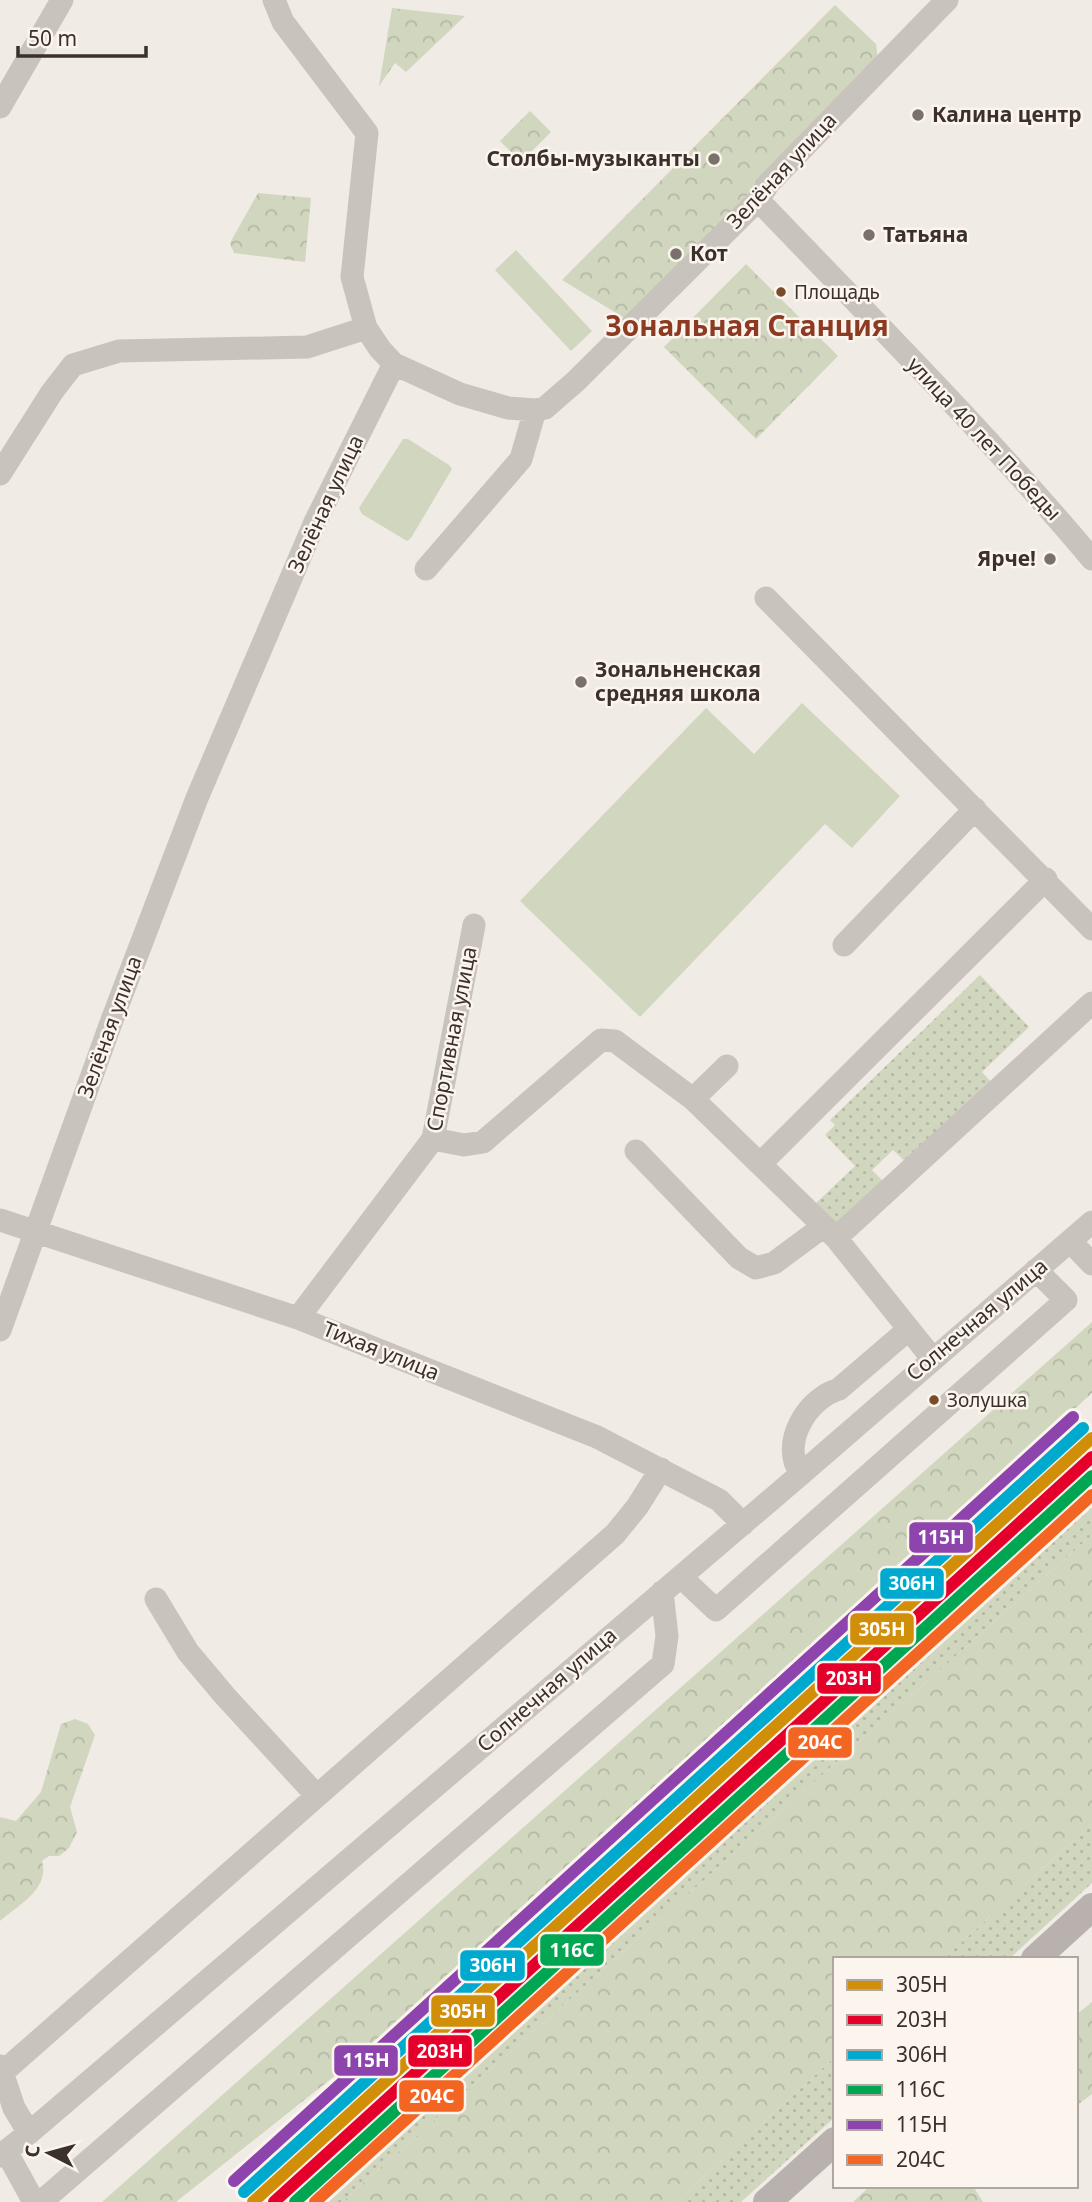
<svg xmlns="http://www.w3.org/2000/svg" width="1092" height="2202" font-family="'Noto Sans',sans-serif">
<defs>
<pattern id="grass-dots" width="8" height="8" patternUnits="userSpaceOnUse" patternTransform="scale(1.75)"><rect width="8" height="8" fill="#d1d6bf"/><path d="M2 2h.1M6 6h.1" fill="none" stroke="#b4b8a4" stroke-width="1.8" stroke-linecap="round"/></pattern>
<pattern id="forest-crowns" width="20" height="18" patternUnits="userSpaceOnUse" patternTransform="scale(1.75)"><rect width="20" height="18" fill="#d1d6bf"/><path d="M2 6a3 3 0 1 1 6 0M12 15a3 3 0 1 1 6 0" fill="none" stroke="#b4b8a4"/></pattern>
</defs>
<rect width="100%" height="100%" fill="#f0ebe5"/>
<path fill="url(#grass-dots)" d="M980,975L1029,1027L982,1072L991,1082L907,1163L893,1150L872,1170L885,1183L838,1229L815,1204L855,1166L825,1135L835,1125L830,1120Z
M1092,1451V1535L342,2202H270Z
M1092,1824V1883L1009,1959H943Z
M835,2057V2117L741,2202H676Z"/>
<path fill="url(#forest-crowns)" d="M835,5L876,44L878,60L626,319L562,280Z
M392,8L465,16L406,72L395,63L379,86Z
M530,111L551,132L521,162L500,141Z
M258,193L311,198L305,262L234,253L230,243Z
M746,264L838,356L756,439L664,347Z
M1092,1322V1393L440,1992L176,2202H102Z
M1092,1535V1824L943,1959H835V2057L676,2202H342Z
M75,1719L88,1724L95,1735L70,1807L77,1832L69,1848L59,1856H49L42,1861C50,1889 18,1905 0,1921V1817L16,1821L41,1792L61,1724Z
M1092,2002V2094L1076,2106V2015Z
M870,2186H973L983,2202H853Z"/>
<path fill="#d1d6bf" d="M516,250L592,331L571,351L495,270Z
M403,439H408L449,465L452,469L411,538L407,541L362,514L359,508Z
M802,703L900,796L852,848L825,824L640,1017L520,901L706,708L754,754Z"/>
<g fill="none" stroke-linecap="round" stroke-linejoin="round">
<path stroke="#c9c3be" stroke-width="23" d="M274,0L283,22L367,133L352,277L366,328L380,349L394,364L460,394L508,408L535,410L545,408L576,381L758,200L769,183L947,0
M0,107L62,0
M758,200C871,318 987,434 1092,559
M0,474L52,392L73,365L119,351L307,347L366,328
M426,569L521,459L535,410
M766,598L1092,929
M844,945L975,809
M727,1066L693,1099L836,1238L932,1358
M433,1139L464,1145L483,1142L601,1040L615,1041L693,1099
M636,1151L739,1258L756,1268L774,1263L824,1226
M760,1164L1046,879
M0,1220L298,1318L597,1437L719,1500L743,1524
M836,1238L1092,1003
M1070,1241L1092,1264
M298,1318L433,1139L474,925
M0,1330L112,1020L197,798L315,522L394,364
M801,1474C779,1443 808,1398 839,1389L909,1329
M681,1577L716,1610L1066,1300L1036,1270
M156,1599L188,1652L225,1696L317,1796
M0,2066L14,2108L29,2133
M3,2072L615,1534L637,1507L661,1469
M6,2151L34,2202
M0,2156L29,2133L801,1474L1092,1222
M41,2202L663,1664L667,1636L662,1592"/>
<path stroke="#b8b1ad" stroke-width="28" d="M1035,1959L1092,1907
M767,2202L835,2141"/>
<defs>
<path id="rail-1" d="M253,2202L1092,1438"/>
<path id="rail-2" d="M274,2202L1092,1457"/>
<path id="rail-3" d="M244,2192L1083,1428"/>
<path id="rail-4" d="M295,2202L1092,1476"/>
<path id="rail-5" d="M234,2181L1073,1417"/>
<path id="rail-6" d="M315,2202L1092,1495"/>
</defs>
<use href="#rail-1" stroke="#fbf5ee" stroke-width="18"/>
<use href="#rail-2" stroke="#fbf5ee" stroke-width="18"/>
<use href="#rail-3" stroke="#fbf5ee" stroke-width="18"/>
<use href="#rail-4" stroke="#fbf5ee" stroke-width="18"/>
<use href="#rail-5" stroke="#fbf5ee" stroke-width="18"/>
<use href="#rail-6" stroke="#fbf5ee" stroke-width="18"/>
<use href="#rail-1" stroke="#d18e09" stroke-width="12"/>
<use href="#rail-2" stroke="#e4002b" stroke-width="12"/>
<use href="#rail-3" stroke="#00a9ce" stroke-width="12"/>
<use href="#rail-4" stroke="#00a651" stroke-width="12"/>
<use href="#rail-5" stroke="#8e44ad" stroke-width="12"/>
<use href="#rail-6" stroke="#f26522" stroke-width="12"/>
</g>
<g fill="#7a716c" stroke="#fbf5ee" stroke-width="2.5">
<circle cx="918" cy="115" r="7"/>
<circle cx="714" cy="159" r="7"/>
<circle cx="869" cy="235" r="7"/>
<circle cx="676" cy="254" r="7"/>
<circle cx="1050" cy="559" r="7"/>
<circle cx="581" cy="682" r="7"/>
</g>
<g fill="#7a4b2a" stroke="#fbf5ee" stroke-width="2.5">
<circle cx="781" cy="292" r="6"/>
<circle cx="934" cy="1400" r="6"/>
</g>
<g text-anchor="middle" stroke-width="5" stroke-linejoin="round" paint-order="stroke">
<g font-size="19" fill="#3b302b" stroke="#fbf5ee" text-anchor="start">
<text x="794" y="299">Площадь</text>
<text x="947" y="1407">Золушка</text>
</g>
<g font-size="21" font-weight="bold" fill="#3b302b" stroke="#fbf5ee" text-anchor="start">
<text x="932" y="122">Калина центр</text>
<text x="700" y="166" text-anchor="end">Столбы-музыканты</text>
<text x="883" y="242">Татьяна</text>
<text x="690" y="261">Кот</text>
<text x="1036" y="566" text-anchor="end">Ярче!</text>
<text x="595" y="677">Зональненская<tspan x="595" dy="24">средняя школа</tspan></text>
</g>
<g font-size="21" fill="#3b302b" stroke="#fbf5ee">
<text transform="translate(782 171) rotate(-47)" y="7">Зелёная улица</text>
<text transform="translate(984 439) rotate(47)" y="7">улица 40 лет Победы</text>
<text transform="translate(326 504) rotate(-65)" y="7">Зелёная улица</text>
<text transform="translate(110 1027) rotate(-70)" y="7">Зелёная улица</text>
<text transform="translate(452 1039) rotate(-79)" y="7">Спортивная улица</text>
<text transform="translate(977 1320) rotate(-40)" y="7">Солнечная улица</text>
<text transform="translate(381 1351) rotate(22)" y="7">Тихая улица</text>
<text transform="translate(547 1690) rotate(-41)" y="7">Солнечная улица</text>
</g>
<g font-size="28" font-weight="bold" fill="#8c3b22" stroke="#fbf5ee">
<text x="747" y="336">Зональная Станция</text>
</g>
</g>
<g stroke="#fbf5ee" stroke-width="2.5">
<rect x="908" y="1521" width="66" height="33" rx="7" fill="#8e44ad"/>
<rect x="879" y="1567" width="66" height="33" rx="7" fill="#00a9ce"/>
<rect x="849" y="1612" width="66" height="34" rx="7" fill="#d18e09"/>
<rect x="816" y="1662" width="66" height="33" rx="7" fill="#e4002b"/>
<rect x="787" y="1726" width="66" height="33" rx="7" fill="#f26522"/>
<rect x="539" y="1933" width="66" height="34" rx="7" fill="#00a651"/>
<rect x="459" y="1949" width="67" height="33" rx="7" fill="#00a9ce"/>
<rect x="430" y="1994" width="66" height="34" rx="7" fill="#d18e09"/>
<rect x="407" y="2034" width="66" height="34" rx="7" fill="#e4002b"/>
<rect x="333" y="2044" width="66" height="33" rx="7" fill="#8e44ad"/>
<rect x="398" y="2079" width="67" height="34" rx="7" fill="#f26522"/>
</g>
<g font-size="19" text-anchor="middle" font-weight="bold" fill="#fff">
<text x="941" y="1544">115Н</text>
<text x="912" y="1590">306Н</text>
<text x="882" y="1636">305Н</text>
<text x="849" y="1685">203Н</text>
<text x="820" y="1749">204С</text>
<text x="572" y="1957">116С</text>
<text x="493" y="1972">306Н</text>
<text x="463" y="2018">305Н</text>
<text x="440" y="2058">203Н</text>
<text x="366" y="2067">115Н</text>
<text x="432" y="2103">204С</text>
</g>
<rect x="833" y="1957" width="245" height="231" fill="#fbf5ee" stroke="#aea6a0" stroke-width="2"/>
<rect x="847" y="1980" width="35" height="10" fill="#d18e09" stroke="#aea6a0" stroke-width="2"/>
<text x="896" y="1992" font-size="21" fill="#3b302b">305Н</text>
<rect x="847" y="2015" width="35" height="10" fill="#e4002b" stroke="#aea6a0" stroke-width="2"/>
<text x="896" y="2027" font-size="21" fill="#3b302b">203Н</text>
<rect x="847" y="2050" width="35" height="10" fill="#00a9ce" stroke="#aea6a0" stroke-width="2"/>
<text x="896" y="2062" font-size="21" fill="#3b302b">306Н</text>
<rect x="847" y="2085" width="35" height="10" fill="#00a651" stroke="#aea6a0" stroke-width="2"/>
<text x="896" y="2097" font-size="21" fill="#3b302b">116С</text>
<rect x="847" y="2120" width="35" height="10" fill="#8e44ad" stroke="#aea6a0" stroke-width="2"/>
<text x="896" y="2132" font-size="21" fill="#3b302b">115Н</text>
<rect x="847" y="2155" width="35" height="10" fill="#f26522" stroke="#aea6a0" stroke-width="2"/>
<text x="896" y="2167" font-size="21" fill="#3b302b">204С</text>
<g transform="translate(49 2153) rotate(276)" stroke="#fbf5ee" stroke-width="5" paint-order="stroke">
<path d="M0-5L12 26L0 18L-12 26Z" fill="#3b302b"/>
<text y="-10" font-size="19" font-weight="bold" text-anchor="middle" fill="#3b302b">С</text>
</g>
<path d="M18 46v10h128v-10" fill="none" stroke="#3b302b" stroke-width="3.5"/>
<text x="28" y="46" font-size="21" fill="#3b302b" stroke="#fbf5ee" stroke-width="5" paint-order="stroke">50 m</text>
</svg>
